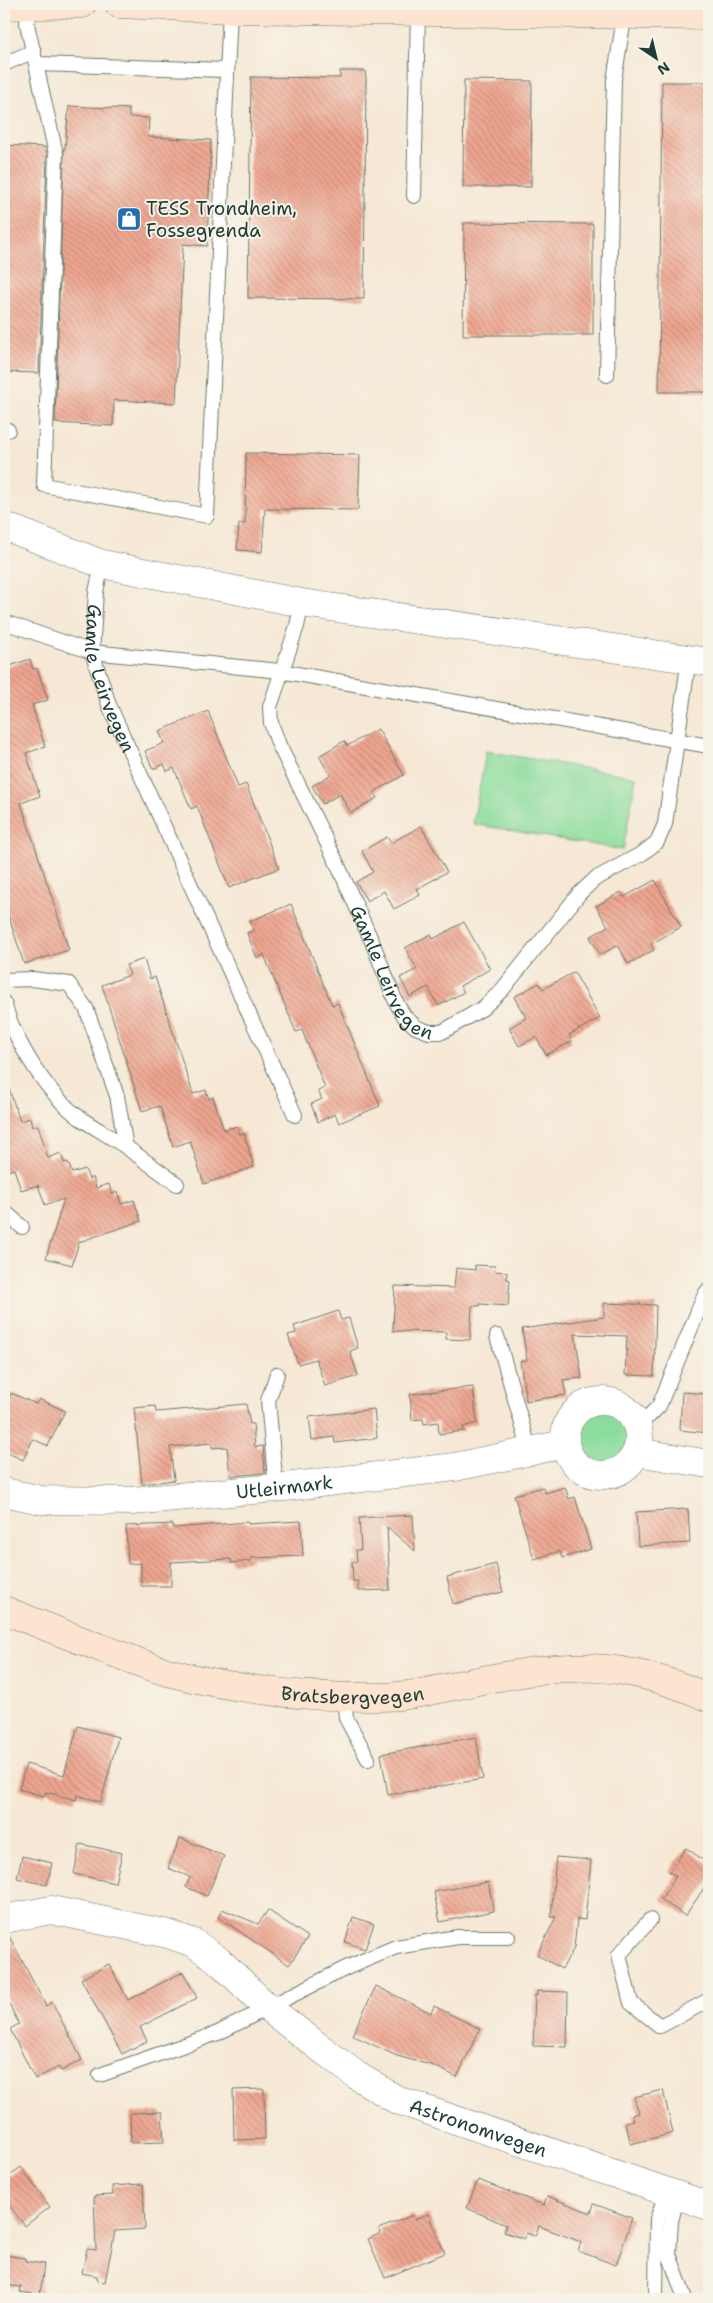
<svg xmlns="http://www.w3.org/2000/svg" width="713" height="2303" font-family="'Shantell Sans',sans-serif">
<defs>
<pattern id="building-back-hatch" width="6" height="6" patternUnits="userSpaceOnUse" patternTransform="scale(1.25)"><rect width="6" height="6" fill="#efa690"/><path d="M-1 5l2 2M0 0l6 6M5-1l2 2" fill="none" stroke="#c18876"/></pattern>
</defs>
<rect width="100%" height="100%" fill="#f7f3e8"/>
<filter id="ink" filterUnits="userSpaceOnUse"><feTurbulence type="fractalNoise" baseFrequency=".02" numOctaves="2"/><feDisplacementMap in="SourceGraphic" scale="10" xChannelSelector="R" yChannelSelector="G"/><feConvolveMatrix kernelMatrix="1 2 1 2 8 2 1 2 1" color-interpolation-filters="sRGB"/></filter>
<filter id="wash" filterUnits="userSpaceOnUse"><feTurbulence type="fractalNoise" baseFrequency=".0096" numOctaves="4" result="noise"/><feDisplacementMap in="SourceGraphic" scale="20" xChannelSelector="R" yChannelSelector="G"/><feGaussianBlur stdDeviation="1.12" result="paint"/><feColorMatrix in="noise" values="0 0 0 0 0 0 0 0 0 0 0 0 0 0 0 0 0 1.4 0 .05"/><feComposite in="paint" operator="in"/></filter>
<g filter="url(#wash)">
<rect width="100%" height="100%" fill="#f6e8d5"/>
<path fill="#8cdd9d" stroke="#568d68" d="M486,751L636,777L623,850L473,824Z
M573 1437a28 28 0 1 1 56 0a28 28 0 1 1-56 0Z"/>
<g id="blocks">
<path fill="url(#building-back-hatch)" d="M340,71H365L366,78L364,299L248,298L251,77L340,78Z
M464,80L532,81L531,187H463Z
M662,82H709V392H659Z
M69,106L129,109V117L149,118L148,137L211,140L207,246L183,244L176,403L114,400L113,426L55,423L64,148H65Z
M4,145L45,147L47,155L39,373L4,372Z
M464,223L593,224V335H463Z
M246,453L360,455L358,510L265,509L262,552L237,550L239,524H245Z
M30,659L33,669L37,668L48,700L32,705L45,747L26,753L40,796L21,803L69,950L24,964L4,902V668Z
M208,711L238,787L246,784L279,868L229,888L197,806L191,809L174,768L167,771L164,764L153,769L145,751L164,743L159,731Z
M378,729L404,775L374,792L377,798L351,813L340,794L323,804L312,786L330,775L319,756L344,741L347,746Z
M421,826L447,872L417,889L420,895L394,909L384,891L367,901L356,882L373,872L362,851L387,837L391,843Z
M655,880L681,927L651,944L654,950L628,964L618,945L600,955L590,937L608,926L596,906L621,892L624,897Z
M291,904L332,1005L338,1003L380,1106L339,1123L335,1114L318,1122L311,1104L322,1099L318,1091L325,1088L302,1030L296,1032L264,955L257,958L247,933L254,930L250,921Z
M464,922L490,969L460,986L464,992L438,1006L428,987L410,997L400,978L417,969L405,948L431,934L433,939Z
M144,959L150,979L155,977L193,1094L206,1090L209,1099L213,1097L224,1130L237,1126L240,1134L244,1133L254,1167L204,1184L190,1141L173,1147L160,1106L142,1111L102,985L130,975L126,965Z
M574,972L600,1018L569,1035L572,1041L546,1055L536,1037L519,1046L509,1028L526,1018L514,997L539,983L543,989Z
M7,1083L20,1121L30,1118L32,1127L38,1125L48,1158L61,1153L64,1163L68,1162L72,1173L85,1169L89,1179L93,1177L96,1188L109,1184L112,1194L117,1192L121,1204L134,1200L141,1221L79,1242L72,1265L46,1258L64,1199L45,1205L38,1185L21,1190L14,1169L4,1172V1084Z
M475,1265L495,1266L494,1271L507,1272V1279L510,1280L508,1306L480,1304V1306H472L470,1340L446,1339V1332L393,1331L395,1286L454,1288L456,1268L475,1270Z
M604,1303L656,1305L654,1376L625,1375L627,1336L575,1334L582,1378L563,1380L566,1395L526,1401L520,1361L527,1360L522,1329L604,1317Z
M338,1311L341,1320L349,1318L358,1348L350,1351L358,1376L325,1386L316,1359L298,1364L288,1335L296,1333L294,1326Z
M473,1387L477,1423L463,1427L464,1431L439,1434L438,1422L424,1424L423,1419L412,1420L410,1394Z
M682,1392L709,1394V1433L680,1430Z
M11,1393L36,1404L39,1399L65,1411L48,1446L33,1439L23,1460L4,1451V1395L9,1398Z
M246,1404L250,1424H253L255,1447L263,1446L265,1473L230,1476L227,1447L212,1448V1443L170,1447L174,1480L142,1484L134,1408L155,1406L156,1412Z
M374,1409L377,1438L335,1443L334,1437L312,1440L309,1417Z
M543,1487L545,1493L565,1487L569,1499L575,1497L591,1549L562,1558L560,1551L534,1559L514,1495Z
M688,1509L690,1543L638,1546L636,1512Z
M413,1515L415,1551L387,1527L390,1590L358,1591V1581H353L352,1562H357L356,1550H361L359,1518Z
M301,1521L303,1556L251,1558V1561L231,1563V1559L171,1562V1586H141V1563L128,1564L126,1526L173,1524V1528L248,1522V1524Z
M496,1564L503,1592L453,1604L447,1577Z
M78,1726L118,1737L101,1802L77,1795L76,1800L46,1792L44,1796L19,1789L26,1764L64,1775Z
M476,1737L483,1779L388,1795L381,1754Z
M180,1838L224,1856L207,1896L186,1887L190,1877L168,1868Z
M80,1844L122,1853L115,1883L74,1874Z
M686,1848L709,1864V1881L685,1916L661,1899L676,1876L669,1872Z
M22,1856L52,1863L47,1885L17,1878Z
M556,1857L591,1860L585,1920L577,1919L574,1948L562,1969L537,1955L556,1917H551Z
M488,1882L494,1911L440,1922L434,1892Z
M222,1909L258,1924L268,1910L308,1937L289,1965L218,1917Z
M353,1917L374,1924L365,1949L345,1942Z
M4,1934H8L46,2006L52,2002L82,2060L61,2071L59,2067L35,2079L10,2029L19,2024L4,1994Z
M109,1964L128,2000L183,1972L197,1998L140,2027L147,2041L122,2054L81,1979Z
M376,1986L431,2013L434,2006L480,2029L457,2077L434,2066L397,2056L352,2035Z
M537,1991L568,1992L567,2047L533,2046L535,1995H537Z
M264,2089L265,2139L234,2140L233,2090Z
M663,2090L673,2133L631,2144L625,2122L634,2120L632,2115L639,2113L634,2097Z
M162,2112L164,2142L131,2143L130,2113Z
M21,2167L50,2207L25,2226L4,2198V2180Z
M478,2180L544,2205L547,2196L591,2213L594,2204L632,2218L616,2265L578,2251L581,2242L539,2226L535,2236L526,2233L524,2239L504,2232L506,2225L467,2208Z
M143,2184L145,2229L115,2231L105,2282L98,2281L97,2276L82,2273L87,2249L96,2250L94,2196L113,2195L112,2186Z
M428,2214L445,2253L385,2278L368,2239L381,2233L379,2229L413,2215L415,2219Z
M4,2255L25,2258V2261L44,2264L40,2295L20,2292L21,2287L4,2285Z"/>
</g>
</g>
<g filter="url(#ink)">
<use href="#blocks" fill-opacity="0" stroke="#6a796c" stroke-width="1"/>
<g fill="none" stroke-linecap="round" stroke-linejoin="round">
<defs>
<g id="lane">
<path d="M29,5L27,24L56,154L44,485L207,516L230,9"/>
<path d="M4,64L34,51"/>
<path d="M37,64L226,70"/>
<path d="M414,196L418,11"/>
<path d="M607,375L614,80L625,12"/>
<path d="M4,429L8,430"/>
<path id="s1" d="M102,564L96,592L92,652L109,705L295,1115"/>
<path id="s2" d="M302,603L297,626L270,707L271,723L279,745L336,861L373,944L396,1002L404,1016L416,1027L429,1032H442L483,1008L502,990L579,894L595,879L643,853L657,842L665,824L689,658"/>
<path d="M4,622L92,652L280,671L709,746"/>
<path d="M4,980L33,979L69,984L86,1008L117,1096L126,1147L177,1184"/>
<path d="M4,1003C15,1042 46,1093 80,1118C95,1128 111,1137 126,1147"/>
<path d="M4,1211L22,1227"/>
<path d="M497,1336L530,1452"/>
<path d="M636,1421L649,1416L659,1406L705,1294L709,1289"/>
<path d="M276,1488L268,1401L277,1374"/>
<path d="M344,1697L346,1718L368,1759"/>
<path d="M650,1920L619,1955L631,2003L660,2026L709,2000"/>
<path d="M100,2075L218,2033L346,1968L396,1947L458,1937H508"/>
<path d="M678,2195L671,2221L669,2254L684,2296"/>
<path d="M656,2299L657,2219L667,2191"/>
</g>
<g id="street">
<path d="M4,526L102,564L302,603L709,662"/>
<circle cx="602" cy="1438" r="37"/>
<path d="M637,1452L709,1464"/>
<path id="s3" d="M4,1492L41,1500L132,1501L276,1488L455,1467L564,1444"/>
<path id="s4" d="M4,1919L51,1910L168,1934L194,1943L218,1960L267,2007L298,2031L356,2075L397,2100L709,2206"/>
</g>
<g id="secondary">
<path d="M119,4L230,9L709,16"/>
<path d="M4,6L82,4"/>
<path id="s5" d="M4,1610C42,1625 81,1641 120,1655C135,1661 151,1667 167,1672C237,1690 308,1698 380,1697C411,1697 443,1688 473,1682C567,1663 620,1658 709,1698"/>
</g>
</defs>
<use href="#lane" stroke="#6a796c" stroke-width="16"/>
<use href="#street" stroke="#6a796c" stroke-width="29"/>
<use href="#secondary" stroke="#6a796c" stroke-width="29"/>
<use href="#lane" stroke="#fff" stroke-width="14"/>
<use href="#street" stroke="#fff" stroke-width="28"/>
<use href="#secondary" stroke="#fde4d1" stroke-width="28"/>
</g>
</g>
<defs>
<symbol id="shop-square" viewBox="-11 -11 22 22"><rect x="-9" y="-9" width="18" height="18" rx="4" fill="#1f6fb2" stroke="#f7f3e8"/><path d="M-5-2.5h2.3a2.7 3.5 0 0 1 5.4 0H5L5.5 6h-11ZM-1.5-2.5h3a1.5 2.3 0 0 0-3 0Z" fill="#fff"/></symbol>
</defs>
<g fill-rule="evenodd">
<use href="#shop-square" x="115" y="205" width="28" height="28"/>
</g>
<g text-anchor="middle" stroke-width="4" stroke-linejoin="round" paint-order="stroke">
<g font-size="19" fill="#1f3d34" stroke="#f7f3e8" text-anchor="start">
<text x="146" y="215">TESS Trondheim,<tspan x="146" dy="22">Fossegrenda</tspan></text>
</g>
<g font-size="19" fill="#1f3d34" stroke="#f7f3e8">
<text dy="7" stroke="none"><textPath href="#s1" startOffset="118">Gamle Leirvegen</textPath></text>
<text dy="7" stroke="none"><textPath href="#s2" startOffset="404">Gamle Leirvegen</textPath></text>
<text dy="7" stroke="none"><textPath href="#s3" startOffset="282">Utleirmark</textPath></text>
<text dy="7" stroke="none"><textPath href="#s5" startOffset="362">Bratsbergvegen</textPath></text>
<text dy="7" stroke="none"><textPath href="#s4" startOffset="538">Astronomvegen</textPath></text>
</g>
</g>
<rect width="713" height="2303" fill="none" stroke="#f7f3e8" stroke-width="20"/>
<g transform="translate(656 58) rotate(145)" stroke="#f7f3e8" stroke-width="4" paint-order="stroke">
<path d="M0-4L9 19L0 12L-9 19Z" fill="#1f3d34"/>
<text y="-8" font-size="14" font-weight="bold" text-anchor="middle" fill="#1f3d34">N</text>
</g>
</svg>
